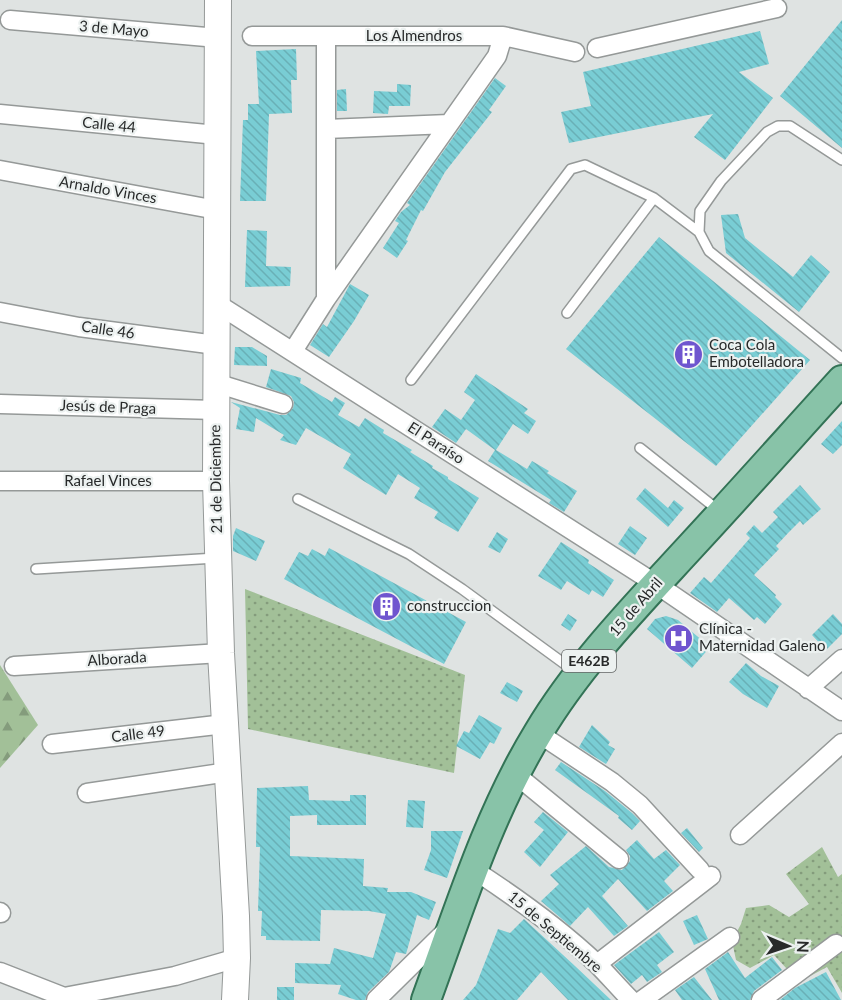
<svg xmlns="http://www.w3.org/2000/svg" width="842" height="1000" font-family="Lato,sans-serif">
<defs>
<pattern id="grass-dots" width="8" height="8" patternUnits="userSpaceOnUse" patternTransform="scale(1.5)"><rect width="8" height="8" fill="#a2c098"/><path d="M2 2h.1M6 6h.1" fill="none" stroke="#849c7c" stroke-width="1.8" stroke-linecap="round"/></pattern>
<pattern id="forest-firs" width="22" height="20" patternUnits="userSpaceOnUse" patternTransform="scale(1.5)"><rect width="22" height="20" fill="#a2c098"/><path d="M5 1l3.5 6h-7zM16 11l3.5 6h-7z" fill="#849c7c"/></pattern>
<pattern id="building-back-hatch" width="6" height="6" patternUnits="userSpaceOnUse" patternTransform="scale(1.5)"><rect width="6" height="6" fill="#79cdd4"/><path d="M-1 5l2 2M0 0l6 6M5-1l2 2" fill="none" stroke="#69b0b6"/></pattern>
</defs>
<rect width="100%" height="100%" fill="#dfe3e2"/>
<path fill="url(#grass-dots)" d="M245,589L465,675L454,773L248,729Z
M822,847L838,877L842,874V993L827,967L799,982L774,955L750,968L736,960L732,941L741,924L746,908L769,905L789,917L809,904L786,874Z"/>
<path fill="url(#forest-firs)" d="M0,665L38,725L0,768Z"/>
<path fill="url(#building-back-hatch)" d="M842,20V148L780,96Z
M760,31L769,64L739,72L773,98L725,160L694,137L713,114L569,143L561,112L591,106L583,72Z
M296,49L297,80H291L292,113L269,114L266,201H240L243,120H248V104H259L256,51Z
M495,78L506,86L489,110L492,112L445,172L423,211L421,210L406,240L408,241L397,258L383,248L399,223L395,221L401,212L410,205L407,203Z
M397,84L411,85L410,106H389L388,114L373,113L374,91L397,92Z
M346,89L347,111H337V90Z
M738,214L745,238L793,277L811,255L830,272L799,312L726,253L721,215Z
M247,230L267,231L266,266L291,267L290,286L245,287Z
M659,237L810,360L716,466L566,349Z
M350,284L369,295L354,321L329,357L310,345L323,324L327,327Z
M235,347H252L267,356V366L234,365Z
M271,369L301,378L300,383L332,402L335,397L345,403L338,415L359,427L365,418L384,430L383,433L412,450L410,452L433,466L432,468L448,477V479L479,498L458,532L434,518L438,512L414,498L420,488L398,474L386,495L343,468L351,454L306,428L296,445L280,440L284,435L256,418L254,432L236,429L240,408L231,402L280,415H286L293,408L294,402L291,396L266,387Z
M476,374L528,409L524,413L536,421L528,434L513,424L496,450L527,469L532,461L549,471L547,473L577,491L564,512L549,503L551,500L488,461L495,450L466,429L456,443L432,427L445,409L461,420L475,400L464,392Z
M842,421V445L833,454L821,444Z
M800,485L821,509L803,525L800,521L789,532L776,546L779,549L754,575L776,595L775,597L782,604L765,624L757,617L754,620L729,598L717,612L690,593L704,577L711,583L750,538L746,534L754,525L762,533L778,517L773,512Z
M645,488L668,508L674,500L684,508L668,527L636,499Z
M630,526L647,538L635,555L618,544Z
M236,528L265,541L256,561L233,551V536Z
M497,532L508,539L500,553L488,547Z
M561,542L589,560L588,563L614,580L603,597L592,590L589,595L567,581L561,590L538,576Z
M329,548L466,622L444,664L284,579L299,552L308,556L312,549L325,556Z
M568,614L577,620L570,631L561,625Z
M833,614L842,624V634L826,650L812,635Z
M666,616L678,620L710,647L692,668L647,629L655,619Z
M746,663L761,676L779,686L767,708L743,694L729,682Z
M507,682L523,691L517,702L500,693Z
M479,715L502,728L494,744L490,742L480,759L456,746L464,731L469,733Z
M592,725L610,742L608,745L615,749L606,764L579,747Z
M561,762L605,791L632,813L640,821L632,830L618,818L619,816L555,770Z
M308,786L309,800L350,801V795H366V825H317V815L290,816V856L364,859L363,886L388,888L387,892H411L436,902L429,920L417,915L406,954L396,952L389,972L368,992L365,1000H356L338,994L341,985L295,983V963L330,964L334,948L373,958L386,914L369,911L321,910L320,941L266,940V936H261L262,911H258L260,847H256L257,788Z
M408,800L425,801L423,828L406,827Z
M543,812L568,832L540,867L524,852L544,830L534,822Z
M687,828L703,848L699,852L681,833Z
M431,831H463L447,878L424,870L431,850Z
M637,840L654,859L666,850L680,865L664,881L673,891L647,911L618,879L602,896L628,926L614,936L588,907L570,926L541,901L559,884L550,875L586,846L609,867L622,870L630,861V856L626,850Z
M697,915L708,939L694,945L683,921Z
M524,919L575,966L611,1000H568L541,972L517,1000H463L476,985L498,929L510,933Z
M659,932L674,952L657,965L662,972L647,982L642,975L631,984L614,965Z
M728,952L745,978L772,957L782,970L754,991L750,1000H719L705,969Z
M826,972L841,1000H780L795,988Z
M694,977L712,1000H682L675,990Z
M277,987H294V1000H277Z"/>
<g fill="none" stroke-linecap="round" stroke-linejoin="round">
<defs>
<path id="lane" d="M842,160L790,126H778L767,132L721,181L700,211L699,232L709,251L842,358
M567,313L654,198
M411,380L571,169L585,165L654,198L699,232
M640,448L718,510
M298,499L409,554L462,589L577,673
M36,569L216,558"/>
<path id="street" d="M10,20L218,38
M252,36H503L575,52
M597,48L777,8
M0,114L217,135
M326,129L449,124
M0,170L217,210
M326,299L497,56L503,36
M216,303L656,584L842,711
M0,312L79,327L216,345
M293,351L326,299V36
M216,383L283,404
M0,404L216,410
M0,481H216
M14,666L221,653
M808,689L842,659
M538,733L612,782L640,805L700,870
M52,744L225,724
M515,774L619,859
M87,793L228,772
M740,835L842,743
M474,870C517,898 559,928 596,963C608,975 619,988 631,1000
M0,912L1,913
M597,964L711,876
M0,972L64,997L175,976L237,958
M376,1000L448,929
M642,1000L730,937
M761,1000L836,944"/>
<path id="secondary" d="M218,0L216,481L221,653L236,916L237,958L235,1000"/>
<path id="primary" d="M426,1000C459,910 488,815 538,733C579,664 638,604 693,544C743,490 792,435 842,380"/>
</defs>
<use href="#lane" stroke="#959998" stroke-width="12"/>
<use href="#street" stroke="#959998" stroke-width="21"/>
<use href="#secondary" stroke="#959998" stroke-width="28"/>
<use href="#primary" stroke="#337356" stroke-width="32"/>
<use href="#lane" stroke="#fff" stroke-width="9"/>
<use href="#street" stroke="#fff" stroke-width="18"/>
<use href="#secondary" stroke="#fff" stroke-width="26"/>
<use href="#primary" stroke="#88c3a8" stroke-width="28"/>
</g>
<defs>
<symbol id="building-disc" viewBox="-11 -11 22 22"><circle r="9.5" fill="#6f55cf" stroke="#ecf1f0"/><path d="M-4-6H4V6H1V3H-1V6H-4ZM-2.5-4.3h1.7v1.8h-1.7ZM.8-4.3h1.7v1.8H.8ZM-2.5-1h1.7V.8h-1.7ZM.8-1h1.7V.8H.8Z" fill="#fff"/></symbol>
<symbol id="hospital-disc" viewBox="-11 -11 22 22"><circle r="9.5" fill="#6f55cf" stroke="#ecf1f0"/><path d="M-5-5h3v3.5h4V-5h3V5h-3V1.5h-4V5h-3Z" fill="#fff"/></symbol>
</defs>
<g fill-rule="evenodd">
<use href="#building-disc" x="672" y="338" width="33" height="33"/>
<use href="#building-disc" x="370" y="590" width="33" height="33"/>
<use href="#hospital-disc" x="662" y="622" width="33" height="33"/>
</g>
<g text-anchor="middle" stroke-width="4.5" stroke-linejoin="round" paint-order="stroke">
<rect fill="#ecf1f0" stroke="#636665" stroke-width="1.5" x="562" y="650" width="54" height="22" rx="4.5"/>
<g font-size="14" font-weight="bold" fill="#282a2a">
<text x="589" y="666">E462B</text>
</g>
<g font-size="15" fill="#282a2a" stroke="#ecf1f0">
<text transform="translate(114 29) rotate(5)" y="5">3 de Mayo</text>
<text x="414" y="41">Los Almendros</text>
<text transform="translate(109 125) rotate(6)" y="5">Calle 44</text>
<text transform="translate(108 190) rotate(10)" y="5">Arnaldo Vinces</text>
<text transform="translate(108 330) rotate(8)" y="5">Calle 46</text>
<text transform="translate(108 407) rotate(2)" y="5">Jesús de Praga</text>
<text transform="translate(436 443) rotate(33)" y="5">El Paraíso</text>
<text transform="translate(216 479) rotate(-91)" y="5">21 de Diciembre</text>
<text x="108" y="486">Rafael Vinces</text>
<text transform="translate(636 607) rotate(-49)" y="5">15 de Abril</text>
<text transform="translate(117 659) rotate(-4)" y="5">Alborada</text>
<text transform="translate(138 734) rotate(-7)" y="5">Calle 49</text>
<text transform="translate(555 932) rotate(40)" y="5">15 de Septiembre</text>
</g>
<g font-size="15" fill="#282a2a" stroke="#ecf1f0" text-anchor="start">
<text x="709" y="350">Coca Cola<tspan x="709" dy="17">Embotelladora</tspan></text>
<text x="407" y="611">construccion</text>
<text x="699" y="634">Clínica -<tspan x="699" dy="17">Maternidad Galeno</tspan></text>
</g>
</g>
<g transform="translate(788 946) rotate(92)" stroke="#ecf1f0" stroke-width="4.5" paint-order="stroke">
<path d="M0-4.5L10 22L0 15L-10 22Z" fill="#282a2a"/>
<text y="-9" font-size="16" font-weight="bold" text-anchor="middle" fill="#282a2a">N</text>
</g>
</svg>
